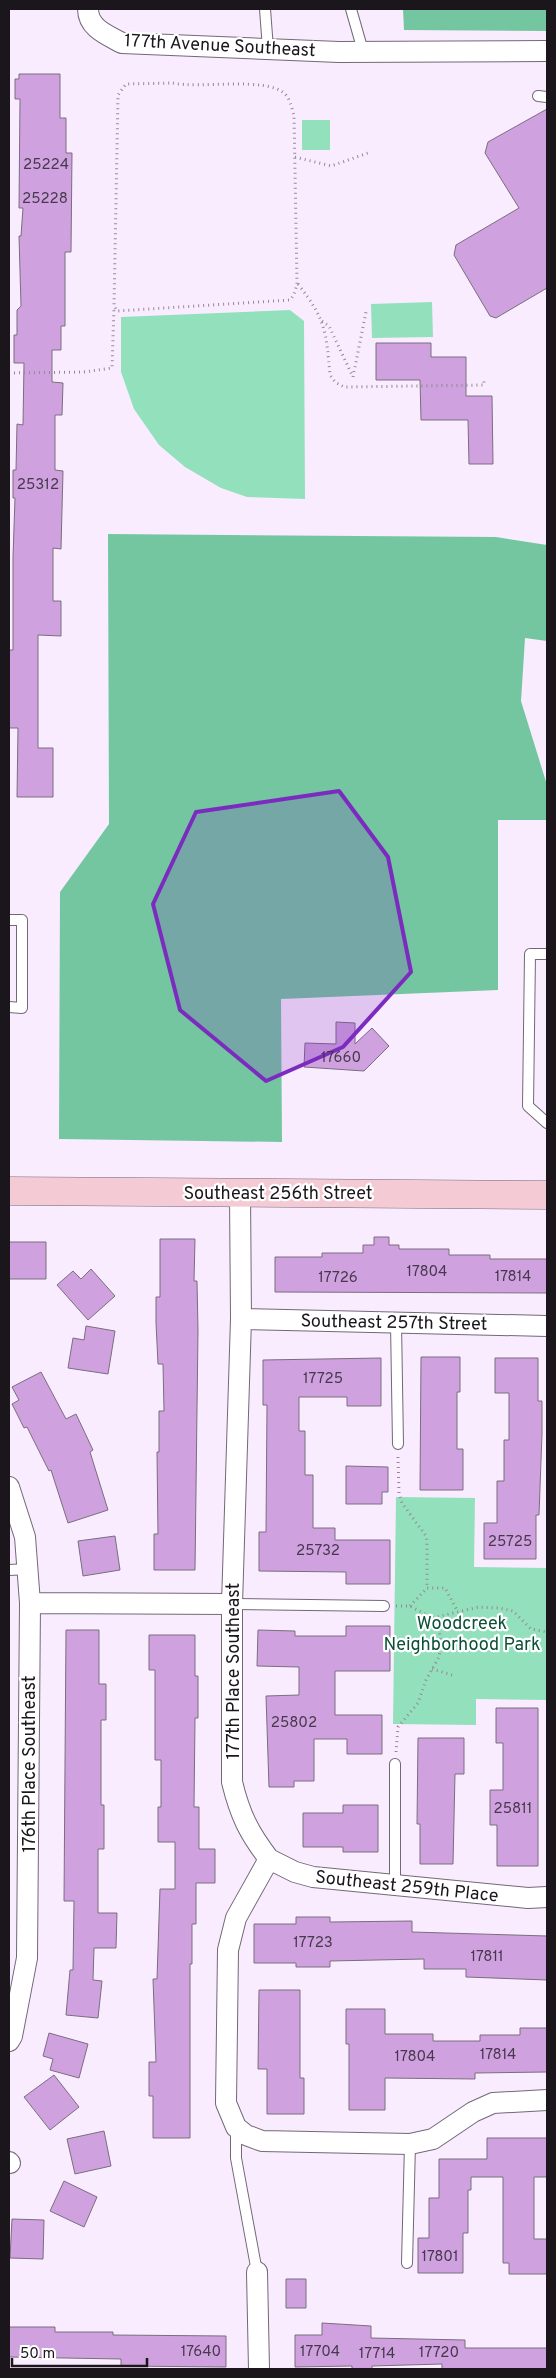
<svg xmlns="http://www.w3.org/2000/svg" width="556" height="2378" font-family="Overpass,sans-serif">
<rect width="100%" height="100%" fill="#f9ecfe"/>
<path fill="#93e0bc" d="M302,120H330V150H302Z
M432,302L433,337L372,338L371,304Z
M290,310L304,321L305,499L247,497L221,488L185,467L159,445L134,409L121,372V317Z
M396,1497L475,1498L474,1567L547,1568V1700L476,1699V1725L393,1724Z"/>
<path fill="#73c6a0" d="M403,9H547V31L404,30Z
M108,534L496,537L547,545V641L525,638L521,701L547,785V820H498V990L281,999L282,1142L59,1139L60,892L109,824Z"/>
<path fill="#cfa1df" stroke="#7a6e7e" d="M19,74H60V118H66V153H72L71,252H65V326H61V350H52V382L63,383L62,415H55V470L63,471L61,549L53,548V601H61V636L38,635V748H53V797H17L18,728H9V650H13V557L15,498H13V470H16L17,424L23,425L24,363H14V335H17V310L21,306L19,236H21L23,208H19L20,99H15V79H19Z
M547,109V288L496,318L490,316L454,255L456,245L519,208L485,153L488,142Z
M376,343H431V357H466V396H492L493,464H469L468,420H421L420,380H376Z
M336,1022L355,1023V1044L372,1028L389,1046L364,1071L304,1067L305,1043L336,1044Z
M374,1237H389V1245H399V1249H449V1255H490V1259H547V1293L275,1292V1257H322V1253H363V1245H374Z
M160,1239H195L194,1281H197L198,1330L195,1570H154V1534H158L157,1452H159V1411H164L163,1364H158L156,1323V1297H160Z
M9,1242H46V1279H9Z
M91,1269L115,1296L88,1320L57,1285L73,1271L81,1279Z
M86,1326L115,1331L108,1374L68,1368L73,1338L84,1340Z
M421,1357H460V1392H457V1449H463V1490H420Z
M381,1358V1406H347V1397H299V1431H305V1475H313V1528H335V1540H390V1584H346V1572L259,1571V1532H266L267,1405H263V1360Z
M495,1358H538V1401H542V1434L539,1515H536V1559H484V1523H497V1481H504V1440H509V1393H495Z
M41,1372L66,1419L76,1414L93,1450L90,1452L108,1510L68,1523L51,1470L49,1471L27,1427L24,1428L12,1404L19,1400L12,1387Z
M346,1466L388,1467V1492H382V1504H346Z
M115,1536L120,1570L83,1576L78,1541Z
M346,1626H390V1671H335V1715H382V1754H347V1739H314V1781H294V1787H269L266,1696L299,1695V1667L257,1666L258,1630L295,1631V1636H346Z
M66,1630H99V1684H106V1720H101V1805H104V1849H98V1913H117L116,1948H94L93,1980L102,1981L98,2018L66,2015L70,1970H73L74,1901H64Z
M149,1635H195V1676H198V1718H195L194,1807H199V1849H215V1883H196V1924H192V1964H190V2138H153V2096H149V2062H156L153,1979H157L160,1889H175V1842H158V1807H161V1760H155V1670H149Z
M496,1708H538V1866H497V1825H490V1790H503V1743H496Z
M418,1738H464V1774H455L453,1864H420V1824H417Z
M343,1805H378V1852H343V1847H303V1813H343Z
M296,1917H330V1922L412,1921V1932L547,1936V1980L466,1977V1969H424V1959L330,1961V1967H296V1963H254V1924H296Z
M259,1990H300V2078H304V2114H267V2069H258Z
M346,2009H385V2034H433V2041H480V2035H520V2028H547V2072L475,2073V2079L385,2078V2110H349V2044H346Z
M49,2033L88,2044L79,2078L50,2070L53,2059L43,2056Z
M54,2075L79,2107L50,2130L24,2097Z
M104,2131L111,2166L75,2174L67,2139Z
M487,2138H547V2177H534V2239H547V2274H509V2263H503V2177H471V2190H468V2233H463V2273H418V2238H429V2198H439V2159H487Z
M64,2181L97,2197L84,2227L50,2211Z
M12,2219L44,2220L43,2259L10,2258Z
M286,2279H306V2308H286Z
M322,2323L371,2326V2338L465,2340V2348H547V2369H442V2364L372,2366V2369H352V2366L295,2367V2335H322Z
M9,2327H55V2332H113V2335L226,2336V2367L121,2366V2359L9,2357Z"/>
<g fill="none" stroke-linecap="round" stroke-linejoin="round">
<defs>
<path id="service" d="M265,9L268,49
M351,9L363,51
M538,96L547,97
M9,920H22V1008L9,1007
M547,954H530L528,1106L547,1123
M396,1323L398,1444
M9,1570L29,1569
M232,1604L384,1606
M395,1885V1764
M236,2128V2158L257,2272
M407,2263L410,2144"/>
<path id="minor" d="M88,9C88,28 107,35 122,43L339,52L547,51
M240,1193L241,1319L232,1604V1782C240,1815 249,1833 269,1859L236,1918L228,1950L226,2103L236,2127L246,2135L262,2141L410,2144L433,2139L473,2112L493,2103L547,2100
M241,1319L547,1326
M9,1487L25,1537L30,1603L27,1958L12,2036L9,2041
M30,1603L232,1604
M269,1859L295,1872L313,1877L528,1898L547,1897
M9,2162L10,2163
M257,2272L259,2369"/>
<path id="secondary" d="M9,1191L547,1195"/>
</defs>
<use href="#service" stroke="#736877" stroke-width="12"/>
<use href="#minor" stroke="#736877" stroke-width="22"/>
<use href="#secondary" stroke="#736877" stroke-width="29"/>
<path stroke="#938a96" stroke-width="3" stroke-dasharray="1 4" stroke-linecap="butt" d="M173,83C198,89 267,76 285,94C290,99 292,109 294,115L297,284L294,295L290,300L117,311L114,306L118,95L126,84Z
M295,157L331,166L368,153
M298,284C326,320 326,331 330,375L335,382L344,387L484,385V380
M322,321L329,326L353,377L366,312
M9,373L84,372L112,368L114,307
M398,1457L399,1493L402,1503L426,1536L427,1541V1588
M396,1606H410L432,1618L479,1607L499,1608L513,1611L531,1629L547,1632
M410,1606L427,1588H445L458,1612
M432,1669L452,1675
M396,1752L398,1727L418,1703L426,1680L439,1657L441,1645L438,1618"/>
<use href="#service" stroke="#fff" stroke-width="10"/>
<use href="#minor" stroke="#fff" stroke-width="20"/>
<use href="#secondary" stroke="#f4cbd5" stroke-width="28"/>
</g>
<path fill="#7b2cbf" fill-opacity="0.2" stroke="#7b2cbf" stroke-width="4" stroke-linejoin="round" d="M339,791L388,857L411,972L343,1047L266,1081L180,1010L153,904L196,812Z"/>
<g text-anchor="middle" stroke-width="4.5" stroke-linejoin="round" paint-order="stroke">
<g font-size="15" fill="#47394d">
<text x="46" y="169">25224</text>
<text x="45" y="203">25228</text>
<text x="38" y="489">25312</text>
<text x="341" y="1062">17660</text>
<text x="427" y="1276">17804</text>
<text x="513" y="1281">17814</text>
<text x="338" y="1282">17726</text>
<text x="323" y="1383">17725</text>
<text x="510" y="1546">25725</text>
<text x="318" y="1555">25732</text>
<text x="294" y="1727">25802</text>
<text x="513" y="1813">25811</text>
<text x="313" y="1947">17723</text>
<text x="487" y="1961">17811</text>
<text x="498" y="2059">17814</text>
<text x="415" y="2061">17804</text>
<text x="440" y="2261">17801</text>
<text x="201" y="2356">17640</text>
<text x="320" y="2356">17704</text>
<text x="439" y="2357">17720</text>
<text x="377" y="2358">17714</text>
</g>
<g font-size="18" fill="#1a161c" stroke="#fff">
<text transform="translate(220 45) rotate(3)" y="6">177th Avenue Southeast</text>
<text x="278" y="1199">Southeast 256th Street</text>
<text transform="translate(394 1322) rotate(1)" y="6">Southeast 257th Street</text>
<text transform="translate(233 1671) rotate(-90)" y="6">177th Place Southeast</text>
<text transform="translate(29 1764) rotate(-90)" y="6">176th Place Southeast</text>
<text transform="translate(407 1886) rotate(6)" y="6">Southeast 259th Place</text>
</g>
<g font-size="18" fill="#0b5037" stroke="#fff">
<text x="462" y="1629">Woodcreek<tspan x="462" dy="21">Neighborhood Park</tspan></text>
</g>
</g>
<rect width="556" height="2378" fill="none" stroke="#1a161c" stroke-width="20"/>
<path d="M12 2358v8h135v-8" fill="none" stroke="#1a161c" stroke-width="2.5"/>
<text x="20" y="2358" font-size="15" fill="#1a161c" stroke="#ffffff" stroke-width="4" paint-order="stroke">50 m</text>
</svg>
